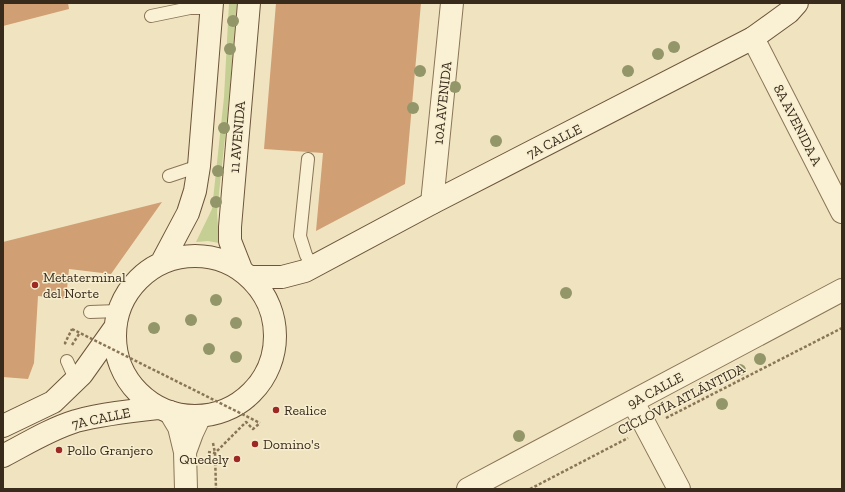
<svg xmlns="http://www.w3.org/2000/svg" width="845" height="492" font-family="'Zilla Slab',serif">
<rect width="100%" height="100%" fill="#f0e4c0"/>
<path fill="#c5cf93" d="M229,3H237L229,100L217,212L219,243L208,241L196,242L212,209L224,97Z"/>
<path fill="#d09f74" d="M3,3H68L69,9L3,26Z
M276,3H421L405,184L316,231L323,153L264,149Z
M162,202L111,274L69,269L66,299L38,296L34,363L28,379L3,377V242Z"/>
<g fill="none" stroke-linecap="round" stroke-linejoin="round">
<defs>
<path id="service" d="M151,16L190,8H211
M308,159L300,236L306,255L313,267
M169,176L199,166
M90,312L118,311
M67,361L76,381"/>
<path id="minor" d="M432,203L452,3
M633,402L679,489"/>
<path id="tertiary" d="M753,38L842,212
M170,412L179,427L185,452L186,489
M185,452L192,433L200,416
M468,489L842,290"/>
<path id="secondary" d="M115 336a80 80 0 1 1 160 0a80 80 0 1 1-160 0Z
M162,262L188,213L195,191L199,166L212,3
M241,269L230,241V227L249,3
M250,277H282L305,271L432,203L753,38L789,12L797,3
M3,426L53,402L82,374L114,329
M3,456C26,444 50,429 76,421C102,414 130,411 158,408"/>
</defs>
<use href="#service" stroke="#8a7557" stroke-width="14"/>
<use href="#minor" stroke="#8a7557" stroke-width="24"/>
<use href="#tertiary" stroke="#8a7557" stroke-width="24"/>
<use href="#secondary" stroke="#6c553a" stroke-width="24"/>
<path stroke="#8a7557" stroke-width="2.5" stroke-dasharray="3 2" stroke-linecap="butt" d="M66,344L65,343L72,329
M72,345L79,334H80
M666,418L842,328
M213,443L215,453L216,489
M208,452L215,453L246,422L253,429L260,423
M530,489L628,438"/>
<use href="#service" stroke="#faf1d4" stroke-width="12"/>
<use href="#minor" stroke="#faf1d4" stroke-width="22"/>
<use href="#tertiary" stroke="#faf1d4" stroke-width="22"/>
<use href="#secondary" stroke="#faf1d4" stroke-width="22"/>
<path stroke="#8a7557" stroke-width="2.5" stroke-dasharray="3 2" stroke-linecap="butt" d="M72,329L260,423"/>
</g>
<g fill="#939669">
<circle cx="233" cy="21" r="6"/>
<circle cx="674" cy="47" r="6"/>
<circle cx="230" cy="49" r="6"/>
<circle cx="658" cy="54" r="6"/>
<circle cx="420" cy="71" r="6"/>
<circle cx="628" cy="71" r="6"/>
<circle cx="455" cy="87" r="6"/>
<circle cx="413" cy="108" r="6"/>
<circle cx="224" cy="128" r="6"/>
<circle cx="496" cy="141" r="6"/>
<circle cx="218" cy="171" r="6"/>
<circle cx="216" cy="202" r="6"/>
<circle cx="566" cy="293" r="6"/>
<circle cx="216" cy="300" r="6"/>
<circle cx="191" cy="320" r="6"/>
<circle cx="236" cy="323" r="6"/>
<circle cx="154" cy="328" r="6"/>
<circle cx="209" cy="349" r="6"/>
<circle cx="236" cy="357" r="6"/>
<circle cx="760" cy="359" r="6"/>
<circle cx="740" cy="370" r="6"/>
<circle cx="722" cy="404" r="6"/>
<circle cx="519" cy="436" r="6"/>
</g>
<g fill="#9c2924" stroke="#f7eed0" stroke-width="1.5">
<circle cx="35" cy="285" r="4"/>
<circle cx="276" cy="410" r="4"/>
<circle cx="255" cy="444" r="4"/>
<circle cx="59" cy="450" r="4"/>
<circle cx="237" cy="459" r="4"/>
</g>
<g text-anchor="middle" stroke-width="3" stroke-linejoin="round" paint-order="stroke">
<g font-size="14" fill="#392b1c" stroke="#f7eed0">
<text transform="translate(442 103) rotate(-84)" y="5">10A AVENIDA</text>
<text transform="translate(798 125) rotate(63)" y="5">8A AVENIDA A</text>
<text transform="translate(237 137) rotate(-85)" y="5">11 AVENIDA</text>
<text transform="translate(554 141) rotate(-27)" y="5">7A CALLE</text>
<text transform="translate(655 390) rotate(-28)" y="5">9A CALLE</text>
<text transform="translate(681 399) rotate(-27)" y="5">CICLOVÍA ATLÁNTIDA</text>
<text transform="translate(101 418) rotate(-12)" y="5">7A CALLE</text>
</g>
<g font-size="14" fill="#392b1c" stroke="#f7eed0" text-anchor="start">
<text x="43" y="282">Metaterminal<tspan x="43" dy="16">del Norte</tspan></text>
<text x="284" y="415">Realice</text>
<text x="263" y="449">Domino's</text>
<text x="67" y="455">Pollo Granjero</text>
<text x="229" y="464" text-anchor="end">Quedely</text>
</g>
</g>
<rect width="845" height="492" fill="none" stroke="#392b1c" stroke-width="8"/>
</svg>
